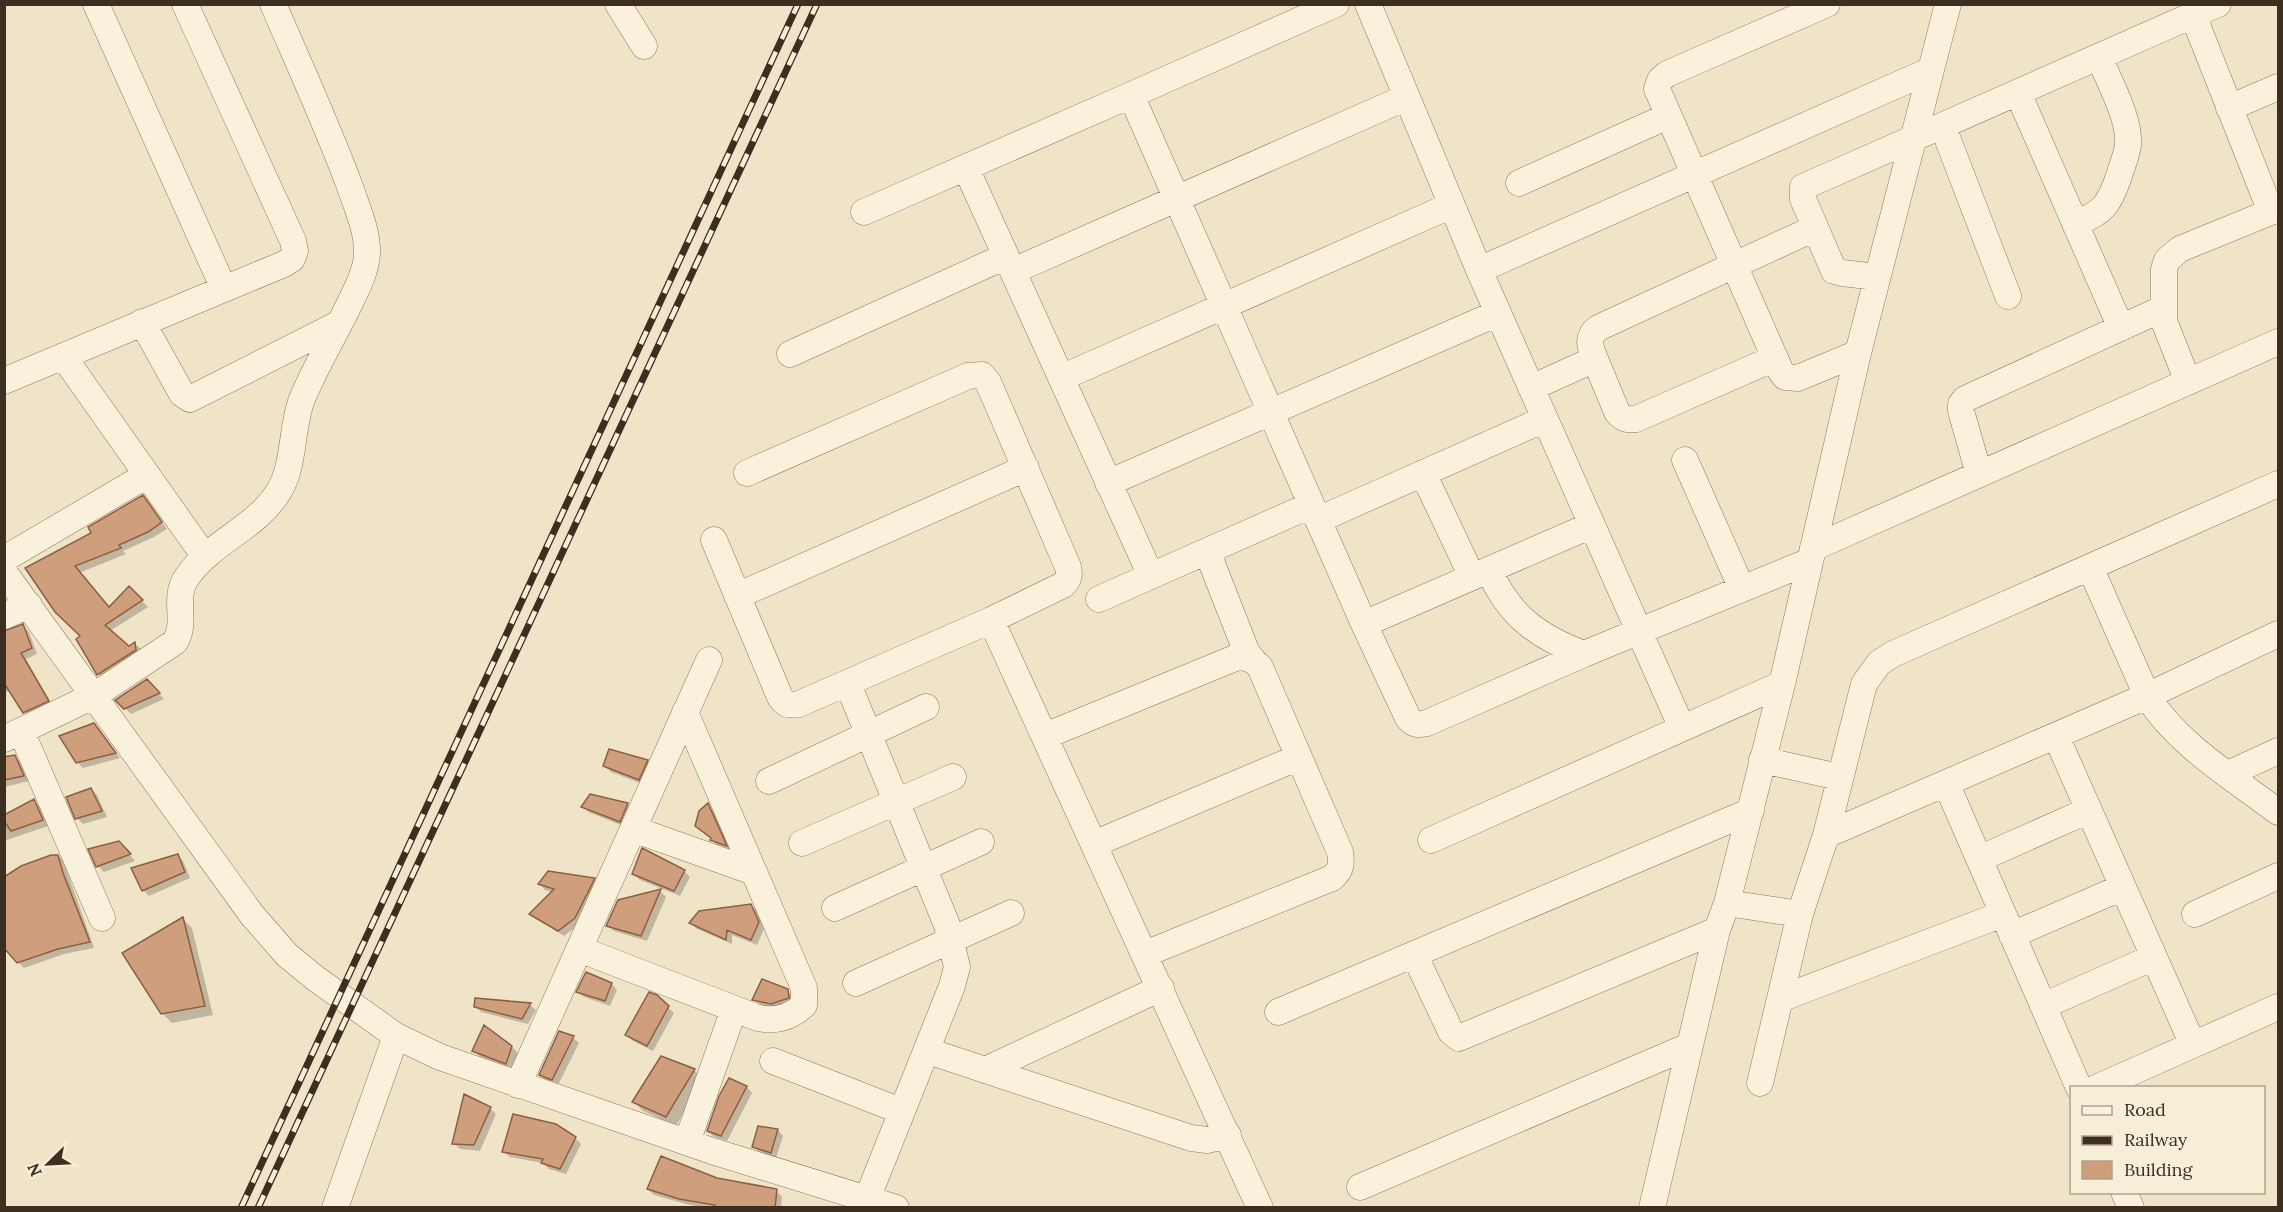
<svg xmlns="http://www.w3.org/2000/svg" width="2283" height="1212" font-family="Lora,serif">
<rect width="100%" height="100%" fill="#f0e4c8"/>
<path fill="#0003" d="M148,503L167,529L154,537L123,551L126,554L79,573L109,608L129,588L148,607L110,631L129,648L135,644L141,649V656L104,680L99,675L78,640L82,637L27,568Z
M23,626L29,632L37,654L26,659L53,707L30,718L11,691L4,692V632Z
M146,681L164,699L131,714L117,700Z
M100,731L120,758L83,768L77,762Z
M14,756L20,762L29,781L4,787V759Z
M647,761L653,767L645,785L611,772L605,766Z
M91,789L97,795L107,817L83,824L77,818Z
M591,796L628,804L633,810L626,827L588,812L583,806Z
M34,801L40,807L48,826L4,841V817Z
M708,805L713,811L731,851L717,846L712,839L697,826Z
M125,849L135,861L104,872L98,866Z
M57,855L63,860L94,948L64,954L24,968L18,962L22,868Z
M177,855L183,861L190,878L149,896L143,890Z
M684,871L690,877L680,896L640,880L634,874Z
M594,879L600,885L581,923L564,936L537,919L531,914L553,892L545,890L540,884Z
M660,891L666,897L647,941L614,931L608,925L619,901Z
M751,905L757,911L764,929L757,945L732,935V944L697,929L691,923Z
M183,919L192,928L213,1015L172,1023L162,1013Z
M612,984L617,990L610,1006L584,997L578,991Z
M788,992L794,998L773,1009L760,1005L754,999Z
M656,996L674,1013L653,1051L633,1041L627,1035Z
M530,1005L536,1010L528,1024L481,1012L475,1006Z
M573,1038L579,1043L558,1085L546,1081L541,1075Z
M512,1047L518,1053L512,1069L480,1057L474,1051Z
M694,1070L703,1079L676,1126L643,1111L634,1102Z
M730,1080L747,1087L752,1093L727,1141L714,1137L708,1131Z
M490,1108L496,1114L480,1151L460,1149L454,1143Z
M778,1130L783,1136L776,1158L760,1153L754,1147Z
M575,1138L581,1144L566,1174L549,1169L543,1163L510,1157L504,1152Z
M716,1179L776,1191L782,1197L781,1208H706L686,1204L654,1195L648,1189Z"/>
<path fill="#cf9f7d" stroke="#8d5f41" stroke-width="1.5" d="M143,495L162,522L148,532L119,545L121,548L75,566L109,607L129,586L143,600L105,625L129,646L135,642L136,650L97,675L76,639L80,636L55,612L25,568L91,533L88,527Z
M23,624L32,648L21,653L49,701L23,713L4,683V631Z
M147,679L160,693L124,709L115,700Z
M94,723L116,753L76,763L59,736Z
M609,749L648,760L639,780L603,766Z
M15,755L24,776L4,780V757Z
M91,788L102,811L75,819L66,797Z
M590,794L628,803L620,822L581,807Z
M34,799L43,820L11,831L4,821V815Z
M708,803L727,846L710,840L711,838L695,826L699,811Z
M119,841L131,854L96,867L88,849Z
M642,848L685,870L674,891L632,874Z
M178,854L185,872L142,891L131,868Z
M51,855H58L63,873L90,942L58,949L17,963L4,948V877L21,866Z
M548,871L595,878L575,918L558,931L529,914L554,889L538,884Z
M661,889L641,936L606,926L618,900Z
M751,904L759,922L751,940L727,930L726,940L689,923L699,911Z
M183,917L205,1006L161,1014L122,953Z
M586,972L612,983L605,1001L576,992Z
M762,979L788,989L789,998L771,1004L752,1000Z
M649,992L657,995L669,1006L647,1046L625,1035Z
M475,998L531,1003L522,1019L474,1007Z
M484,1025L512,1046L506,1064L472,1051Z
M559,1031L574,1036L552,1080L539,1075Z
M661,1056L695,1069L666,1117L632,1102Z
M729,1078L747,1086L721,1136L707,1131L719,1096Z
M464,1094L491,1107L474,1145L452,1144Z
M513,1114L556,1124L576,1137L560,1169L541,1163L543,1159L502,1152Z
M758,1126L778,1129L771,1153L752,1147Z
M661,1156L717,1178L777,1189L775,1208H714L715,1205L679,1199L647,1189Z"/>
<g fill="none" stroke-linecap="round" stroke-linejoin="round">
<defs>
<path id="minor" d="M185,4L293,241L295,251L292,259L284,264L224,289
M618,4L644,46
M1368,4L1479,270L1682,728
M1827,4L1667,74L1660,80L1657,89L1781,372L1785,377L1798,378L1858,353
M2193,15L2271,212
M2018,93L2121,328
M1131,95L1336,4
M2229,108L2278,87
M1943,127L2008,296
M966,168L1151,576
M1519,183L1668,116
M864,212L1131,95L1364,624L1408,718C1414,725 1418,725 1427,723L1584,654L1810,561
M2075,224C2104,212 2109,205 2119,176C2122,165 2127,155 2128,144C2130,119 2109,81 2099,57
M1479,270L1931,70
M1013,271L1407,97
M1877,277L1842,273L1834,271L1803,199V187L2218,4
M142,322L182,394L190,399L340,323
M790,354L1006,256
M63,356L205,557
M1595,359C1590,347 1586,337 1598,328L1815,228
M1061,378L1452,205
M4,381L224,289L96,4
M2188,382L2164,321V269L2167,260L2180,249L2278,209
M1531,388L1595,359L1617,412C1623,419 1627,420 1636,419L1775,358
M1685,460L1742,589
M747,473L968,376L982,375L988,382L1068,567C1070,575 1069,579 1063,585L991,620
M1423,473L1472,577
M1979,474L1961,411V404L1965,399L2164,308
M1108,483L1498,313
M1318,520L1545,419
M714,540L780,697C786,706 789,705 799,704L991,620L1260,1208
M1813,548L2278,342
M1207,551L1247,653L1253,660
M4,559L147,475
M2090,567L2147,696C2178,745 2232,777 2278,812
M1489,570C1509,616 1538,637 1584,654
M4,572L252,915L287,955L315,978L396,1036L440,1057L712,1151L896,1208
M737,596L1026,468
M1099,599L1311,505
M4,616L29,605
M1364,624L1592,525
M852,694L947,925L957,967L952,986L867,1199
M21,731L102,918
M1045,736L1235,658C1246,656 1252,659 1260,667L1340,852C1342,865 1341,870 1332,878L1145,954
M2056,736L2193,1045
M4,739L95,695L175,642C188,621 172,598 187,577C211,542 258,527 279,491C295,465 291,427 302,399C315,368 332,339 347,309C355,292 366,273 367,254C368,230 356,206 349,184C326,123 299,64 273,4
M1762,760L1839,777
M2228,774L2278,751
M769,781L926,707
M1946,783L2079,1088
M633,829L754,872
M1826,835L1864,684L1879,663L1893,654L2278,484
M1431,840L1782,684
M802,843L953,777
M1094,844L1299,757
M1979,859L2089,810
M1727,903L1800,914L1760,1083
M835,908L981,842
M1800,914L1826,835L2147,696L2278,634
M2195,914L2278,876
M2012,935L2123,887
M579,949L758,1018C776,1022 791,1017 804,1005V988L685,712
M1414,954L1451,1032L1459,1038L1717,930
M856,983L1011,913
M1780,999L2003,914
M2043,1006L2154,957
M1278,1012L1751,811
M940,1055L1191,1138L1207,1140L1228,1135
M773,1061L901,1111
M985,1070L1161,988
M518,1085L709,660
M2096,1088L2278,1007
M687,1142L734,1009
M1360,1187L1689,1046
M2124,1192L2131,1208
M335,1208L396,1036
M1652,1208L1717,930L1727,903L1782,684L1858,353L1948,4"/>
</defs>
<use href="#minor" stroke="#8d765c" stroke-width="27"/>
<use href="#minor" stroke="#faf1dc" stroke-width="26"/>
<defs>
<path id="rail" d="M241,1208L798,4
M258,1208L817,4"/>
</defs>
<use href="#rail" stroke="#3d2e20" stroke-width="7"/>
<use href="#rail" stroke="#f7eed8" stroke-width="4.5" stroke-dasharray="14" stroke-linecap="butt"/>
</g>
<rect width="2283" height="1212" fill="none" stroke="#3d2e20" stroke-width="12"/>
<rect x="2070" y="1086" width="195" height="108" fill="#f7eed8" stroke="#ada18e" stroke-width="1.5"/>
<rect x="2082" y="1106" width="30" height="9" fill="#faf1dc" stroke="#ada18e" stroke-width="1.5"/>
<text x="2124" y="1116" font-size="18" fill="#3d2e20">Road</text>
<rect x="2082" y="1136" width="30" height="9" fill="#3d2e20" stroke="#ada18e" stroke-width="1.5"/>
<text x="2124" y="1146" font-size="18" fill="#3d2e20">Railway</text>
<rect x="2082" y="1161" width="30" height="18" fill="#cf9f7d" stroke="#ada18e" stroke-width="1.5"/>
<text x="2124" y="1176" font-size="18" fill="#3d2e20">Building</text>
<g transform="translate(48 1164) rotate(246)" stroke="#f7eed8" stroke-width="4.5" paint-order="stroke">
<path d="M0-4.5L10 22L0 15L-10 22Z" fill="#3d2e20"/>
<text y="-9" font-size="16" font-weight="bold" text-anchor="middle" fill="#3d2e20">N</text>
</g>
</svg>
